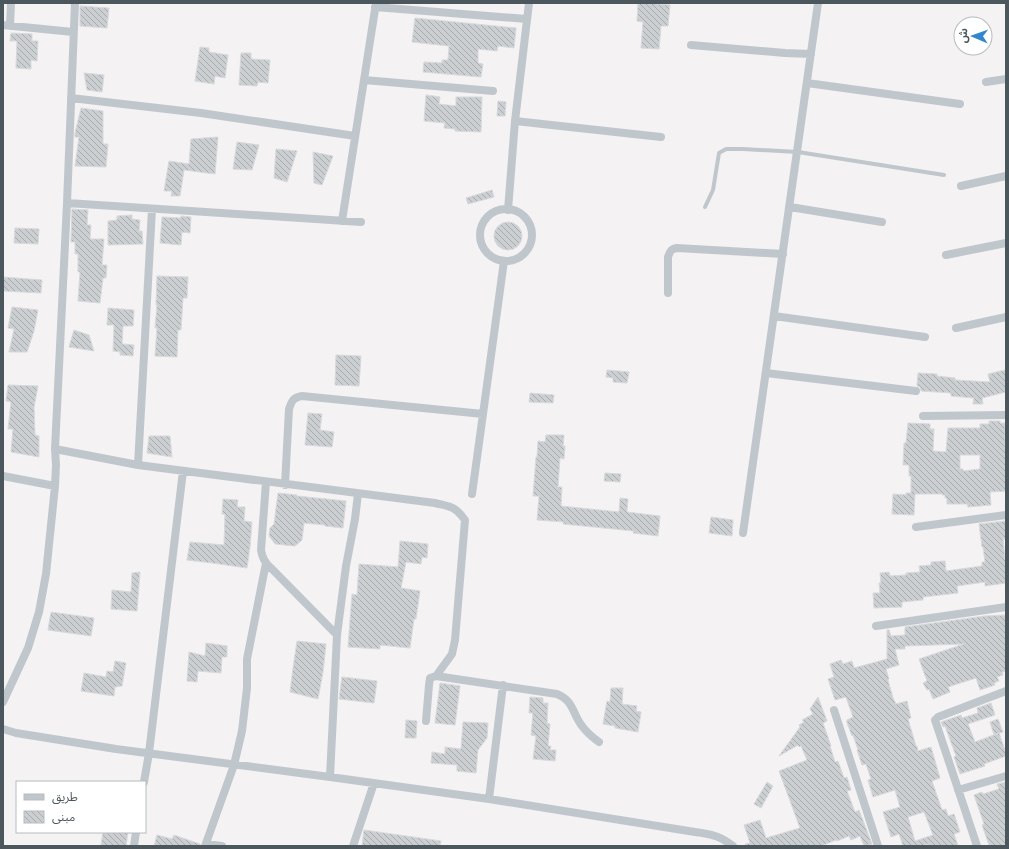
<svg xmlns="http://www.w3.org/2000/svg" width="1009" height="849" font-family="Poppins,'Noto Sans Arabic',sans-serif">
<defs>
<pattern id="building-back-hatch" width="6" height="6" patternUnits="userSpaceOnUse"><rect width="6" height="6" fill="#cccfd2"/><path d="M-1 5l2 2M0 0l6 6M5-1l2 2" fill="none" stroke="#a8abae"/></pattern>
</defs>
<rect width="100%" height="100%" fill="#f4f2f2"/>
<path fill="url(#building-back-hatch)" stroke="#d7d9dc" fill-rule="evenodd" d="M638,3H656V4L670,5L668,26H661L659,49L641,48L643,22L637,21Z
M80,6L109,8L107,28L80,26Z
M415,18L516,28L514,48L498,46L497,51L478,49V63L483,64L481,77L423,72L424,62L442,63V60H448L449,46L412,42Z
M11,33L32,34V41H38L37,61L31,60V69L16,68L17,41H10Z
M200,47L209,48V52L228,55L225,78L215,76L214,84L195,81Z
M241,53H251V59L270,60L268,83L258,82L257,86L239,85Z
M84,73L104,75L102,92L87,90Z
M426,95L440,97L439,104L456,106V97H482L481,132L455,131V129L444,128L445,123L424,121Z
M498,101L506,102L505,116H497Z
M81,108L103,111V144H108L106,167L75,166L79,137H75V133Z
M218,137L215,174L184,170L180,196H171L172,191H164L169,161L189,164L191,139Z
M237,142L259,145L252,170L233,169Z
M276,149L297,151L287,182L274,178Z
M313,152L333,156L322,185L314,183Z
M492,190L494,197L468,204L466,198Z
M72,209L88,210L87,225H91L90,239H104L102,265H107L106,278H103L100,303L78,301L80,272H78V254H75V242H71Z
M132,215V219L140,220L139,231H142L143,244L108,245V221L117,220V216Z
M181,216L191,217L190,233L182,232L181,245L160,243L162,217L181,218Z
M494 236a14 14 0 1 1 28 0a14 14 0 1 1-28 0Z
M15,228L39,229L38,244L14,243Z
M157,276L188,277L187,298H183L181,330H178L177,357L155,356L157,328H155L157,305H156Z
M3,277L42,280L41,293L3,291Z
M12,307L38,310L34,331L27,352H9L14,329L8,328Z
M108,308L134,310L133,326H123L122,344L134,345L133,356L120,355V352L113,351L114,325H107Z
M74,330L89,335L94,351L69,347Z
M336,355L361,356L359,386L335,385Z
M607,370L629,372L627,383L613,382V378L606,377Z
M1005,370L1006,374V392L982,398L983,404H973L974,398L951,396V393L921,391L920,387L917,386L918,373L937,374V376L955,378V380L990,382L988,374Z
M8,385L38,386L34,407L35,435L39,436V457L11,452L13,429H8L11,402L6,401Z
M530,393L554,395L553,403L529,402Z
M308,413L322,414L320,430L334,432L332,447L305,445Z
M989,421H1000V423H1005V449H1006V491L990,492L991,505L968,507L967,504H947V498H945V495H942L943,494H915L914,515L892,514L893,494L906,495V493H911V476H909V465H903L904,443H906L908,423L930,424V429H934L933,451L946,452L948,428H980V424H989ZM960,455H980V469L963,471V469H960Z
M546,435H564L563,446H565L564,459L560,458L558,487H562L561,506L619,512L620,498L628,499L627,512L660,516L658,536L633,533L634,531L563,524L564,522L537,520L539,496H533L536,457H537L538,441L545,442Z
M149,436H170L172,457L147,453Z
M605,473L621,474L620,482L604,481Z
M278,493L297,495V496L346,501L343,528L325,526V525L304,523L302,540L295,546L275,544L269,536L270,528L274,524Z
M223,499L238,500L237,507H245L244,521L252,522L250,547L247,568L212,563L187,560L190,542L224,545L225,514H222Z
M711,517L733,520L732,536L709,533Z
M1006,521V539H1003L1005,560H1006V583L985,586V582L957,586L958,593L923,597V600L902,602V607L874,608L873,593H880L879,583H881L880,573L889,572L890,576L906,575V573L920,572L919,566L931,565V562L945,561L946,571L982,566V562H985L983,547H982L981,539L979,524Z
M400,541L428,544L427,558L422,557L421,564L406,562L401,588L420,591L416,619H414L410,648L380,645V649L348,647L352,594L357,595L359,564L398,567Z
M140,572L137,611L111,609L112,590L131,592L132,573Z
M51,612L94,618L91,636L48,630Z
M1006,615V671L1002,672L1003,675L997,677L999,681L994,683L995,685L980,690L976,678L948,687L950,692L933,699L929,689L927,690L923,683L927,681L919,659L964,644L905,646V649H895L899,665L886,669L889,679L888,680L893,698L896,704L907,701L911,718L908,719L916,746H917L918,751L931,747L940,778L932,781L942,810L946,809L948,816L954,814L960,832L954,834L958,846H929L928,844L922,846H903L899,834L891,837L883,812L900,807L895,790L873,797L868,780L871,779L866,764L862,765L857,750H858L853,735L852,736L847,723V720L853,717L846,697L835,700L828,679L834,677L830,664L841,660L843,664L852,661L854,668L887,659V630H889L891,636L905,635V627L985,616ZM924,812L933,835L915,841L908,817Z
M297,641L326,644L323,672L318,699L290,692L293,668Z
M206,643L227,646V657H222L221,673L198,671L197,682L187,681L189,652L205,656Z
M115,661L126,663L122,686L115,687L114,696L81,691L84,673L106,677L107,671L113,672Z
M342,677L377,681L374,703L339,699Z
M440,683L460,686L455,725L435,723Z
M611,688H623L622,704L637,706L636,711L641,712L638,732L615,728V726L603,724L607,701L610,702Z
M530,697L543,698V703H548L547,723L550,724L548,746H551L550,750H556L555,761L533,759L536,736L531,735L533,713H529Z
M818,697L827,721L823,723L831,746H830L835,762L838,761L844,778L847,777L851,790L847,791L855,812L859,810L872,844L864,846L860,836L851,840L849,836L837,841L836,840L821,846H746L745,844L750,843L744,825L760,820L766,838L800,828L779,771L807,760L801,746L799,747L798,745L779,756L800,727L799,725L804,722L802,720L813,714L810,709Z
M991,703L995,715L968,724L975,742L999,733L1006,753V756L984,764L985,766L960,774L954,757L956,756L945,726L943,727L941,722L961,715L962,718L978,713L977,708Z
M998,719L1003,732L994,735L990,722Z
M406,720L417,721L416,738H405Z
M463,722L488,723L487,738L478,750L476,773L457,771V765L431,763L432,752L445,754V747L461,749Z
M767,782L773,786L761,808L754,804Z
M1006,782V846H995L989,845L982,825L984,824L974,795L982,792L983,794L999,789L997,784Z
M364,830L441,841L440,846H362Z
M103,832H128L126,846H108L101,845Z
M157,835L172,839L174,835L200,844V846H154Z"/>
<g fill="none" stroke-linecap="round" stroke-linejoin="round">
<path stroke="#c0c7cc" stroke-width="4" d="M705,207L713,190L719,153L726,149H743L798,152L944,175"/>
<path stroke="#c0c7cc" stroke-width="8" d="M375,7L527,19
M3,25L73,32
M10,26L11,3
M691,45L785,53L811,54
M364,80L493,91
M986,82L1006,79
M807,83L960,104
M71,98L201,113L355,136
M515,121L661,137
M961,186L1006,176
M67,203L361,222
M790,207L882,222
M480 235a26 26 0 1 1 52 0a26 26 0 1 1-52 0Z
M508,210L515,121L529,3
M342,221L376,3
M946,255L1006,243
M668,293V257C670,251 671,249 677,248L783,254
M774,316L925,337
M956,328L1006,317
M766,373L916,391
M923,416L1006,415
M55,449L138,465L435,503C451,507 455,506 465,520L455,640L452,654L436,676
M138,465L152,209
M3,476L55,486
M266,482L261,550C262,558 265,563 271,568L337,635
M285,485L289,409C292,400 293,398 302,396L483,414
M472,494L504,261
M916,527L1006,515
M743,533L818,3
M876,626L1006,607
M3,702L28,648L39,612L46,574L55,486L56,465L55,449L67,203L75,3
M834,710L878,846
M426,721L429,685L430,678L436,676L557,694C574,701 572,713 582,726C587,733 592,737 599,742
M3,729L16,733L116,749L330,777L489,799L695,832C711,834 720,836 733,846
M330,777L337,635L346,566L355,519L358,494
M144,782L149,753L183,471
M958,790L1006,776
M489,799L503,685
M206,844L222,846
M134,846L136,832
M205,846L234,765L242,731L247,688V659L266,563
M353,846L374,783
M977,846L935,720L938,717L1006,691"/>
</g>
<rect width="1009" height="849" fill="none" stroke="#4c575d" stroke-width="8"/>
<rect x="16" y="781" width="130" height="52" fill="#ffffff" stroke="#b7bcbe"/>
<rect x="24" y="794" width="20" height="6" fill="#c0c7cc" stroke="#b7bcbe"/>
<text x="52" y="801" font-size="12" fill="#4c575d">طريق</text>
<rect x="24" y="811" width="20" height="12" fill="url(#building-back-hatch)" stroke="#b7bcbe"/>
<text x="52" y="821" font-size="12" fill="#4c575d">مبنى</text>
<g transform="translate(973 36) rotate(272)"><circle r="19" fill="#ffffff" stroke="#b7bcbe"/>
<path d="M0-3L7 15L0 10L-7 15Z" fill="#3186cf"/>
<text y="-6" font-size="11" font-weight="bold" text-anchor="middle" fill="#4c575d">ش</text>
</g>
</svg>
